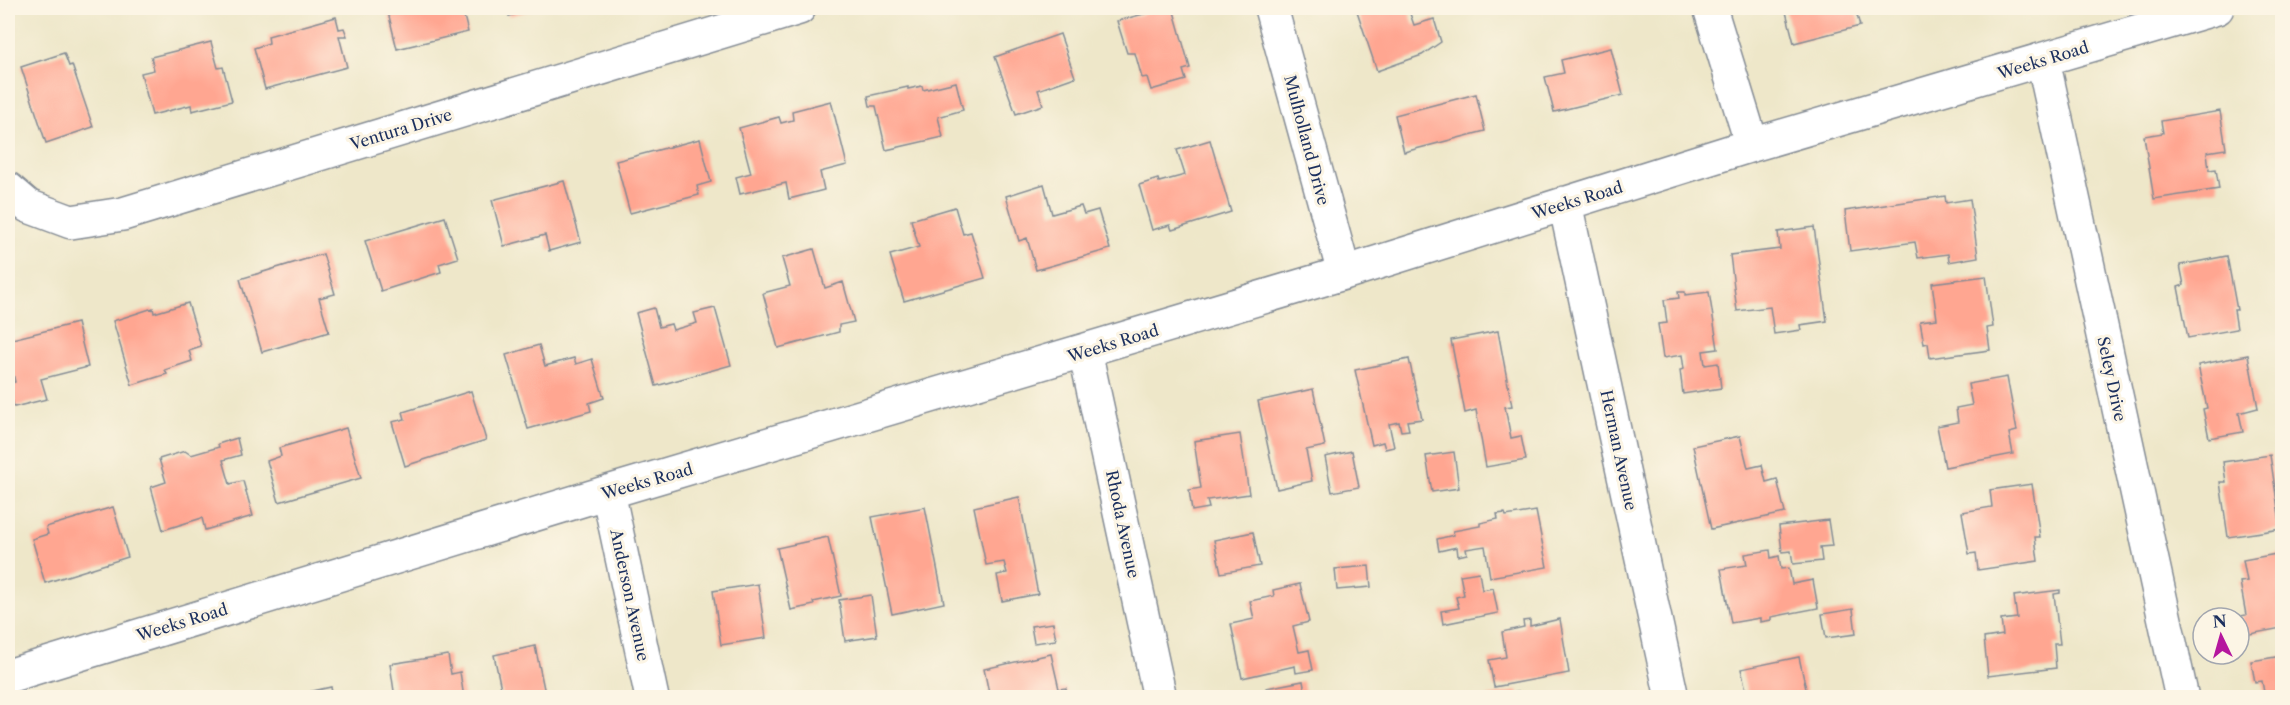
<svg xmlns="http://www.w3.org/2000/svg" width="2290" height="705" font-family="'Libre Caslon Text',serif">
<rect width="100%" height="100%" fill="#fcf5e5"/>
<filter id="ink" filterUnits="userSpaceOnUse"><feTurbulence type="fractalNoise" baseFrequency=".0167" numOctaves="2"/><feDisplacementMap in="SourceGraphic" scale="12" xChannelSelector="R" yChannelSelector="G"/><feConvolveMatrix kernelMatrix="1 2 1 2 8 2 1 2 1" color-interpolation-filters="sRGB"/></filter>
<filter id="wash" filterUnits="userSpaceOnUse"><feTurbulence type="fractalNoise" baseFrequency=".008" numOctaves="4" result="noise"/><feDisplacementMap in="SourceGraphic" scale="24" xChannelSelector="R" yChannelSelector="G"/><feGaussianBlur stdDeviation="1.35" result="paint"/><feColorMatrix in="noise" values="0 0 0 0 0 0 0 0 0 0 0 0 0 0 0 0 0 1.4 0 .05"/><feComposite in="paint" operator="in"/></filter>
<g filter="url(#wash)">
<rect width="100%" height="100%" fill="#eee7c9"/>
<g id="blocks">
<path fill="#ffa691" d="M387,8H462L468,32L397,49Z
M506,8H538L509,16Z
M1166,8H1173L1190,68L1183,70L1186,80L1151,90L1147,77L1142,78L1135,53H1127L1117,21Z
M1362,8H1408L1414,25L1434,19L1441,42L1422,55L1377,71L1357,11L1362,10Z
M1785,8H1855L1860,26L1794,43Z
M336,17L339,29L344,28L347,36H339L347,67L265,89L254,48L269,43L268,36Z
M1060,34L1075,77L1038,90L1043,105L1016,114L995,57Z
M211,42L218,68L223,67L232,101L192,111L191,105L152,115L141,73L154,70L151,57Z
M1611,48L1623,95L1554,112L1545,77L1564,73L1561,60Z
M64,53L69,66L72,65L93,127L46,143L21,67Z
M956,82L963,110L938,117L943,137L886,150L876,106H870L868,96L908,87V89L922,86L923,90Z
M1476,94L1485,131L1404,152L1395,115Z
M831,101L847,165L820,172L824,190L789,199L786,183L740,194L736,177L751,173L739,128L779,117L781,123L793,120L792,111Z
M2282,101V129L2276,102Z
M2220,111L2226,149L2207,152L2209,170L2216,169L2219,189L2154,199L2144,136L2163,133L2161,121Z
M700,139L711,182L697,186L699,195L630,213L616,161Z
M1210,140L1231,212L1172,230L1170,225L1152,230L1139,185L1158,179L1159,182L1185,175L1177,150Z
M564,181L581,242L549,251L545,235L504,246L492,200Z
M1044,184L1052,214L1081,206L1084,214L1098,210L1110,249L1036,270L1027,238L1019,241L1006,196Z
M1945,196L1946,203L1970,199L1978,257L1949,262L1948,254L1918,258L1915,242L1850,251L1845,211Z
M955,207L963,234L971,232L985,278L904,301L890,255L919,247L911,220Z
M445,217L458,258L439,264L441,272L381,291L365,241Z
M1814,227L1827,321L1800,325L1801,330L1774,334L1770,307L1737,311L1730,255L1780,249L1778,232Z
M814,249L825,288L843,282L854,322L839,325V332L778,348L763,293L790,286L782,258Z
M323,254L335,294L319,298L329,332L262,352L240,279Z
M2227,256L2237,310H2234L2237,329L2188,338L2178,287L2184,285L2180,265Z
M1986,276L1993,327L1987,328L1990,350L1930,358L1928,343L1924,344L1920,321L1937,319L1932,283Z
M1678,292H1685V295L1709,292L1718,349L1703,351L1705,365L1718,363L1721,388L1683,394L1680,370L1684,369L1682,355L1663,358L1658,324L1667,323L1664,300L1679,298Z
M188,303L201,346L189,350L192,361L165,370L167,374L132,385L113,321L153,308L154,313Z
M654,308L659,327L671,324L673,330L697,323L694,313L715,308L731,365L656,386L636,313Z
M77,323L88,367L41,379L47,399L14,407L8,384L15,382L12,369H9L8,364V340Z
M1498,331L1512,406L1505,407L1511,438L1521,436L1526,460L1486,467L1476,410L1465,413L1451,340Z
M539,345L545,366L574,358L576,364L592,359L604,398L589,403L591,411L528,429L506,355Z
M2248,355L2258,408L2239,413L2243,432L2209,438L2203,409L2207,408L2198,365Z
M1409,359L1422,419L1407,421L1409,430L1401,431L1399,422L1389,424L1394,447L1385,449L1383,442L1372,445L1355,370Z
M2007,377L2017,431L2009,433L2013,454L1945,467L1937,426L1958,422L1956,408L1972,405L1968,384Z
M1313,389L1325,446L1306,450L1312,481L1277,489L1258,401Z
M471,391L486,440L405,466L392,422L405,419L403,412Z
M346,428L361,478L279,502L267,461L281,456L279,448Z
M1240,434L1249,494L1207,500L1209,508L1192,511L1189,490L1201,488L1194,441Z
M1740,436L1748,468L1762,465L1766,482L1777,479L1785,513L1711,529L1693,446Z
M237,438L241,455L223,460L230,484L243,481L253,516L205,530L202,518L163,530L151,487L166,482L159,459L185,451L191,455L219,447L218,444Z
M1352,451L1359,487L1332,492L1325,457Z
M1454,452L1459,488L1432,492L1426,456Z
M2270,455L2281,529L2228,537L2220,482H2226L2223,462Z
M2032,484L2040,537H2035L2038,561L1978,570L1976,553L1969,554L1962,512L1992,507L1990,490Z
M1019,497L1038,594L1002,601L997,575L1007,573L1004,562L986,565L974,507Z
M113,507L128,557L45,583L32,539L48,534L46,527Z
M925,507L944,603L892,614L872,517Z
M1536,511L1547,567L1490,577L1485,546L1466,549L1467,554L1458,556L1457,547L1439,551L1437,539L1454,535L1453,531L1480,526V523L1498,519L1497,514L1505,513L1506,516Z
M1828,520L1832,546L1820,547L1822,561L1793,564L1791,551L1782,552L1779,526Z
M1253,532L1260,566L1221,573L1214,540Z
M828,537L841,596L813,602L814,605L791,610L777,548Z
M1770,550L1771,558L1779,556L1781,569L1789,568L1792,584L1813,580L1818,608L1771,617V620L1760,622V618L1731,623L1721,569L1747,565L1745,554Z
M2282,553V628L2245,635L2241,616L2246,615L2240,582L2247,581L2243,560Z
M1369,566L1371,587L1337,590L1335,569Z
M1479,572L1482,590L1493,588L1498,613L1443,624L1441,611L1459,608L1456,597L1464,595L1460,575Z
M758,584L766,638L721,645L713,591Z
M1300,584L1309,622L1293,626L1299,652L1309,650L1313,670L1296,673L1295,666L1242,678L1231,624L1254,619L1250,601L1274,596L1273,590Z
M2060,590V593L2054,594L2060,644H2054L2056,668L1988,676L1984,638L2003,635L2001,620L2017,618L2014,596Z
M871,595L877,636L845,641L839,600Z
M1853,609L1856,634L1826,638L1822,614Z
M1560,619L1569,673L1494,687L1489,660L1506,657L1502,632L1524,627L1523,621L1530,620V626Z
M1053,623L1056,640L1034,643L1031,626Z
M535,646L546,698H503L494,655Z
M1051,654L1059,689L1066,688L1068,698H990L984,669Z
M448,655L451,674L460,672L464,698H395L390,664Z
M2282,656V698H2265L2262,681L2255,682L2251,661Z
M1799,657L1808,698H1748L1741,669Z
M1303,681L1306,698H1267L1266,688Z
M331,687L333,698H286V697Z
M1518,691L1519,698H1488V696Z"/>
</g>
</g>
<g filter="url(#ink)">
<use href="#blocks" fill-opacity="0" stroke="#848b94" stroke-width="1.5"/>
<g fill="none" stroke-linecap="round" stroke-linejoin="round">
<defs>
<path id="minor" d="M1271,8L1344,273
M1710,8L1752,145
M2043,60L2182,698
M8,189L28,206L71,222L123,214L799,8
M1565,203L1672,698
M1085,351L1160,698
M608,492L652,698
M8,676L608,492L1344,273L1752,145L2217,8"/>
</defs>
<use href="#minor" stroke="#848b94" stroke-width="36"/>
<use href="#minor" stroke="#fff" stroke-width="33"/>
</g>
</g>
<g text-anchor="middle" stroke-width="6" stroke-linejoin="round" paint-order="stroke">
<g font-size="16" fill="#1b2f5e" stroke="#fcf5e5">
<text transform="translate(2043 60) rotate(-17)" y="6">Weeks Road</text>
<text transform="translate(401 129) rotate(-17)" y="6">Ventura Drive</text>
<text transform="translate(1307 140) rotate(75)" y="6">Mulholland Drive</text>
<text transform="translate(1577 200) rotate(-17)" y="6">Weeks Road</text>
<text transform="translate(1113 343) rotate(-17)" y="6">Weeks Road</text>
<text transform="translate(2112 379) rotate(78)" y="6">Seley Drive</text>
<text transform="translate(1619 450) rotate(78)" y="6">Herman Avenue</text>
<text transform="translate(647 481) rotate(-16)" y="6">Weeks Road</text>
<text transform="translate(1123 524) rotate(78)" y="6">Rhoda Avenue</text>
<text transform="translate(630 595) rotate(78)" y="6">Anderson Avenue</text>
<text transform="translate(182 622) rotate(-17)" y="6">Weeks Road</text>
</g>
</g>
<rect width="2290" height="705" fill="none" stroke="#fcf5e5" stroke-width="30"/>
<g transform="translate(2221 636) rotate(355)"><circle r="28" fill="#fcf5e5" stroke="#a2a6af" stroke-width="1.5"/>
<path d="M0-4.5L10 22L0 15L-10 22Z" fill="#b5179e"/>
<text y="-9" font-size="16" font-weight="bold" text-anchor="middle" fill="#1b2f5e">N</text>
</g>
</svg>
